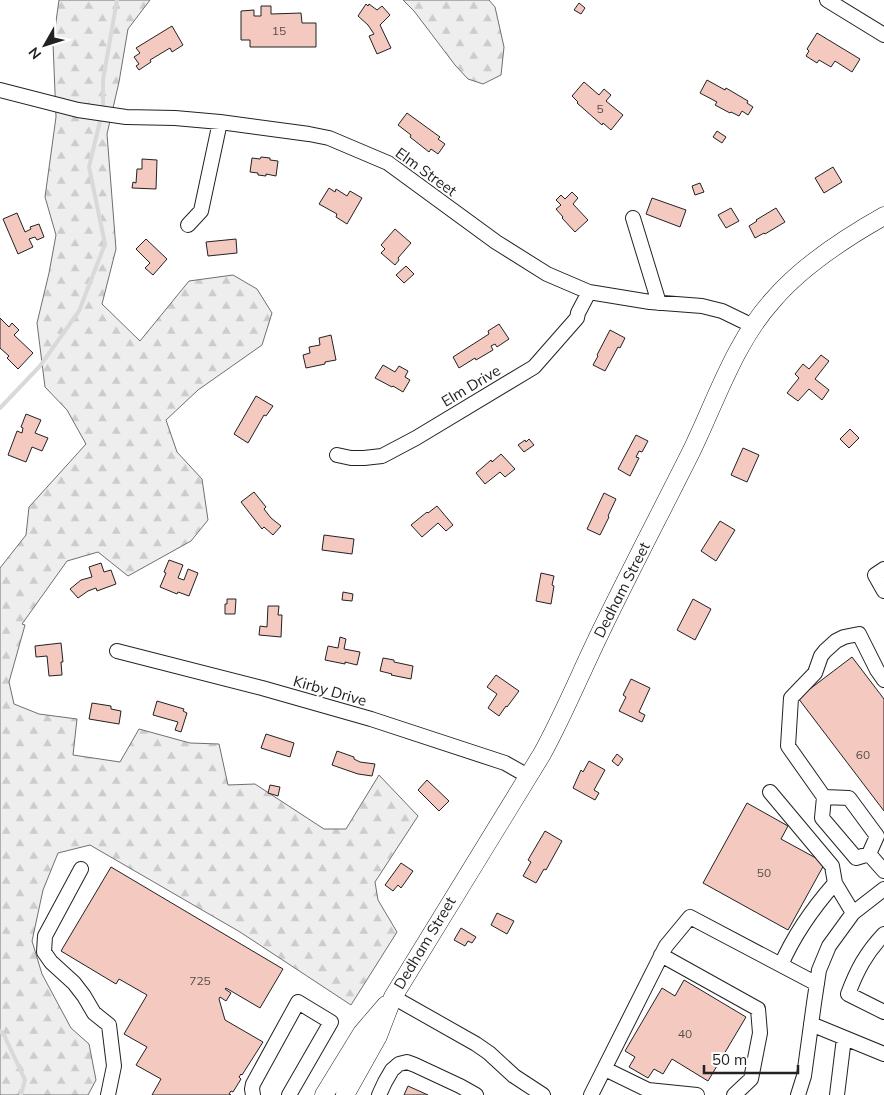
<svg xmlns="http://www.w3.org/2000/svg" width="884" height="1095" font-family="Mulish,sans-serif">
<defs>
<pattern id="forest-firs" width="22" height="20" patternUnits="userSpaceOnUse" patternTransform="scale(1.25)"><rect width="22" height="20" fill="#eee"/><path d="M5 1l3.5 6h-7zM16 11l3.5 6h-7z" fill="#ccc"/></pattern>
</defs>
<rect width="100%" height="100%" fill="#fff"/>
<path fill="url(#forest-firs)" stroke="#6f6f6f" d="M59,0H150L128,29L119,82L107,134L116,249L102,304L140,341L189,281L233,275L257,289L272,313L262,345L198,390L166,420L177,452L202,479L208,520L191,541L128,576L98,552L67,561L22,624L25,625L9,682L14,704L39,714L77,719L73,755L120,762L139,729L190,743L219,744L228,785L255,784L324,829H346L379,775L418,816L375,882L378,900L397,932L351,1005L240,932L90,845L58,853L43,890L32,941L42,974L71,1028L89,1044L96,1080L88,1095H0V568L26,535L29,507L86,444L67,410L45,387L37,323L49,273L56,235L45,197L56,117L53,43Z
M403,0H489L495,7L504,47L501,75L483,84L468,79L455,65L414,11Z"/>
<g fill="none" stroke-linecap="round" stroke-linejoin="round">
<path stroke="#d9d9d9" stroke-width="4" d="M103,104V80L117,0
M0,408L40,366L79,311L105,244L89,167L100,121
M0,1031L4,1035L25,1080L21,1095"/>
</g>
<path fill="#f3c9c0" stroke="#222" d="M579,3L585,8L581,14L574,10Z
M366,4L368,6L369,4L377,10L382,6L390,15L380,25L391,48L377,54L369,36L374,34L368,25L358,16Z
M261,6H271V14L301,13L302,23H316V47H250V40H241V11L254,10V16H261Z
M172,26L183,45L172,52L170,48L150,60L151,62L139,70L136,66L139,64L134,57L140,53L136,48Z
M817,33L860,59L852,72L835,61L831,67L819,60L817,63L806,56L809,51L807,49Z
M707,80L725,90L726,88L748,101L747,103L753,107L748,115L742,111L739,116L731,112L730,113L715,105L717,102L700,93Z
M584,82L599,95L604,89L611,95L606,101L623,115L611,130L603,123L602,125L577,103L578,102L572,96Z
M407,113L440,137L438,139L445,144L438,154L431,149L429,152L410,137L411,135L398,125Z
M717,131L726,137L722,143L713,137Z
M261,157L270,158V160L278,161L276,176L266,174V176L258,175V173L250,172L252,158L260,159Z
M142,159L157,160L156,189L132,188L133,182L136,183L137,169H142Z
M833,167L842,182L824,193L815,178Z
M700,183L704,192L695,195L692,186Z
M329,188L335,192L336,189L347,196L350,191L362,198L347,224L336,217L337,214L319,204Z
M572,192L578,198L573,204L588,220L575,232L562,218L563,217L556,209L561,205L556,200L561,195L565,199Z
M652,198L686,210L680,227L646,214Z
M731,208L739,221L726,228L718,215Z
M776,208L785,222L765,234L764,233L755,238L749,226L757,221L756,220Z
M17,213L25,232L31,229L30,227L39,224L44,237L37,240L35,237L29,239L33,247L18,254L3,219Z
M395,229L411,243L398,258L399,260L395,265L381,253L385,249L381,245Z
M146,239L167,259L153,275L145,268L150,263L136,249Z
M236,239L237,253L208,256L206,242Z
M406,266L414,274L404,283L396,275Z
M0,318L9,327L12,323L19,330L14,335L33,353L18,369L7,358L9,356L0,348Z
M499,324L509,339L497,347L495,344L491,346L493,350L476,360L475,358L459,368L453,357L489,334L488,331Z
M610,330L625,338L620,348L618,347L605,371L593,365L598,356L597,355Z
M331,335L336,360L325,362V364L306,368L303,355L310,353L309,347L320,345L319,338Z
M821,355L829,361L815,379L829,390L822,400L809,389L798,401L787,393L799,378L795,374L803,364L809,369Z
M383,365L395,372L399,366L408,371L405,377L410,380L403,392L393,386L392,387L375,378Z
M256,396L273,406L266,416L264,415L248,443L234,434Z
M26,414L41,420L35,433L48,438L42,451L32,447L26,462L8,455L17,431L22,433L23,428L21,427Z
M850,429L859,438L849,448L840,439Z
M636,435L648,441L642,452L639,451L636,457L639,458L630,476L618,469Z
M529,439L534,445L524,452L518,445L525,440L526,442Z
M743,448L759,455L747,482L731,475Z
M501,454L515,469L505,477L500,472L485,484L476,473L491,460L492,462Z
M254,492L266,507L264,509L271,518L281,526L273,535L264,527L262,529L241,502Z
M604,493L616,499L608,516L609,517L600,535L587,529Z
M437,506L453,525L446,531L438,523L422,537L411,525L427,512L428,513Z
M720,521L735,530L716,561L701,551Z
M324,535L354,539L352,554L322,550Z
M169,560L183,565L178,578L184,580L188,569L198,573L189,596L178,592L177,594L160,587L166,573L164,572Z
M101,563L104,572L111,570L116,584L97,591L96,588L88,591L78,598L70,589L81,580L92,577L89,567Z
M541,573L554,576L552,585L554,586L551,604L536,601Z
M343,592L353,594L352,601L342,600Z
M227,599H236L235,614H225V604H227Z
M693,599L711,609L695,640L677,630Z
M268,606H279L278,615H282L281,637L259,635L260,626L267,627Z
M340,637L346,639L344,649L360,652L357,665L345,662V664L325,660L328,646L338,648Z
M61,643L63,662H61L62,675L49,676L47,656L36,657L35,646Z
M852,657L884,699V811L798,698Z
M383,658L394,660V662L413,666L411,679L391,675L392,674L380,671Z
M496,675L519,691L507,707L506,706L499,716L488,708L497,694L487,687Z
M631,679L650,688L639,712L645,715L642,722L619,711L626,697L623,695Z
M157,701L184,709L183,711L187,713L181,732L175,730L178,722L153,715Z
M92,703L111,706V709L121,711L119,724L89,719Z
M266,734L294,743L290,757L261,748Z
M337,751L354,757V759L360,762L375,764L372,776L358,774L332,765Z
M617,754L623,759L618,766L612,761Z
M589,761L605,770L594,790L599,793L595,800L573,788L581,770L583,772Z
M427,780L449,801L439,811L418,790Z
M270,785L280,787L278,796L268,793Z
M747,803L788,826L781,839L825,863L788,930L703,883Z
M545,831L562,841L546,870L544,869L536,883L523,876L531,862L528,860Z
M401,863L413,871L401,888L398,885L393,891L385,885Z
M111,867L283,969L260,1008L226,988L225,989L231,993L226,1001L220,997L219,999L225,1020L263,1042L242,1075L241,1074L239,1077L241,1079L233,1092L231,1091L229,1094L231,1095H152L161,1079L136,1065L147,1047L124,1034L147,995L119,979L116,984L61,951Z
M497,913L514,921L507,934L491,925Z
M461,928L476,937L472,943L468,941L465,946L454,940Z
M684,980L746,1017L708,1081L672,1059L663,1074L654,1069L648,1078L629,1067L635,1057L625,1051L662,988L675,996Z
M408,1086L428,1095H404Z"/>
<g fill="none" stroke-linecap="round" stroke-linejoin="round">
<defs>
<path id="minor" d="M827,0L884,35
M0,90L78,110L126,117L175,118L220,122L309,134L329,138L388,163L496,242L547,274L589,292L650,302L702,306L722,311L753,326
M633,218L659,303
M188,225L201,211L220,122
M337,455L351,458H364L382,456L416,438L534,367L577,318L578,313L589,292
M884,569L875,575L884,591
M117,651L262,688L371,719L505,763L528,776
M884,680L877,670L859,634L844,637L836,641L825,651L821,656L815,673L791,698L788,746L824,797L822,818L856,858L869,854L884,871
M770,792L832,866L835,883L853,913
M824,797L849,798L877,836L869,854
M81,869L45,936L44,952L51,962L74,983L84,996L94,1013L109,1025L114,1066L108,1095
M884,934C866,953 857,970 848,994L884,1012
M661,955L758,1009L760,1033L751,1079L734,1095
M781,965C794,935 813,908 835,883
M393,997L476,1044L489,1053L514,1076L543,1095
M811,1024L884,1054
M605,1069L648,1090L697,1095
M253,1095L252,1089L253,1084L298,1002L331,1022L289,1095
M379,1095L385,1082L392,1070L399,1064L407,1062L415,1065L460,1086L476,1095
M591,1095L666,946L690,917L817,984
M798,1095L804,1076L814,1003L819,970L829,946L853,913L884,889
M837,1095L844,1038"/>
<path id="major" d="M324,1095L362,1033L386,1005
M345,1095L378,1036L393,997L542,754C564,714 581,672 601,631C630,571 661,512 691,452C716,401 734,343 773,300C802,266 845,238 884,216"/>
</defs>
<use href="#minor" stroke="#222" stroke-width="16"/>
<use href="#major" stroke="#222" stroke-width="19"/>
<use href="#minor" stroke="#fff" stroke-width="14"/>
<use href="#major" stroke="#fff" stroke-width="18"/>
</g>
<g text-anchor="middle" stroke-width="4" stroke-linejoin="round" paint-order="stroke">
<g font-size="12" fill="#564c4a">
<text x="279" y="35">15</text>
<text x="600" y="113">5</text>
<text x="863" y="759">60</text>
<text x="764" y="877">50</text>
<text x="200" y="985">725</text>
<text x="685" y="1038">40</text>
</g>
<g font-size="15" fill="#222" stroke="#fff">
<text transform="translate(426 172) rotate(36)" y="5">Elm Street</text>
<text transform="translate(471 386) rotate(-31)" y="5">Elm Drive</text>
<text transform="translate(622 590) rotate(-63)" y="5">Dedham Street</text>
<text transform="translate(330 691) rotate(16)" y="5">Kirby Drive</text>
<text transform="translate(425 943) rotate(-59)" y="5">Dedham Street</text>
</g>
</g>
<g transform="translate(45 45) rotate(231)" stroke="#ffffff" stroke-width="4" paint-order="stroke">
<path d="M0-4L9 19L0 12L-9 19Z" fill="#222222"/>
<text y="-8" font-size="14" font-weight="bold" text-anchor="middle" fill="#222222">N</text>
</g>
<path d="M704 1065v8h94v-8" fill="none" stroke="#222222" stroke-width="2.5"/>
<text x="712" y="1065" font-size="15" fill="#222222" stroke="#ffffff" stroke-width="4" paint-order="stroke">50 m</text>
</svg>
